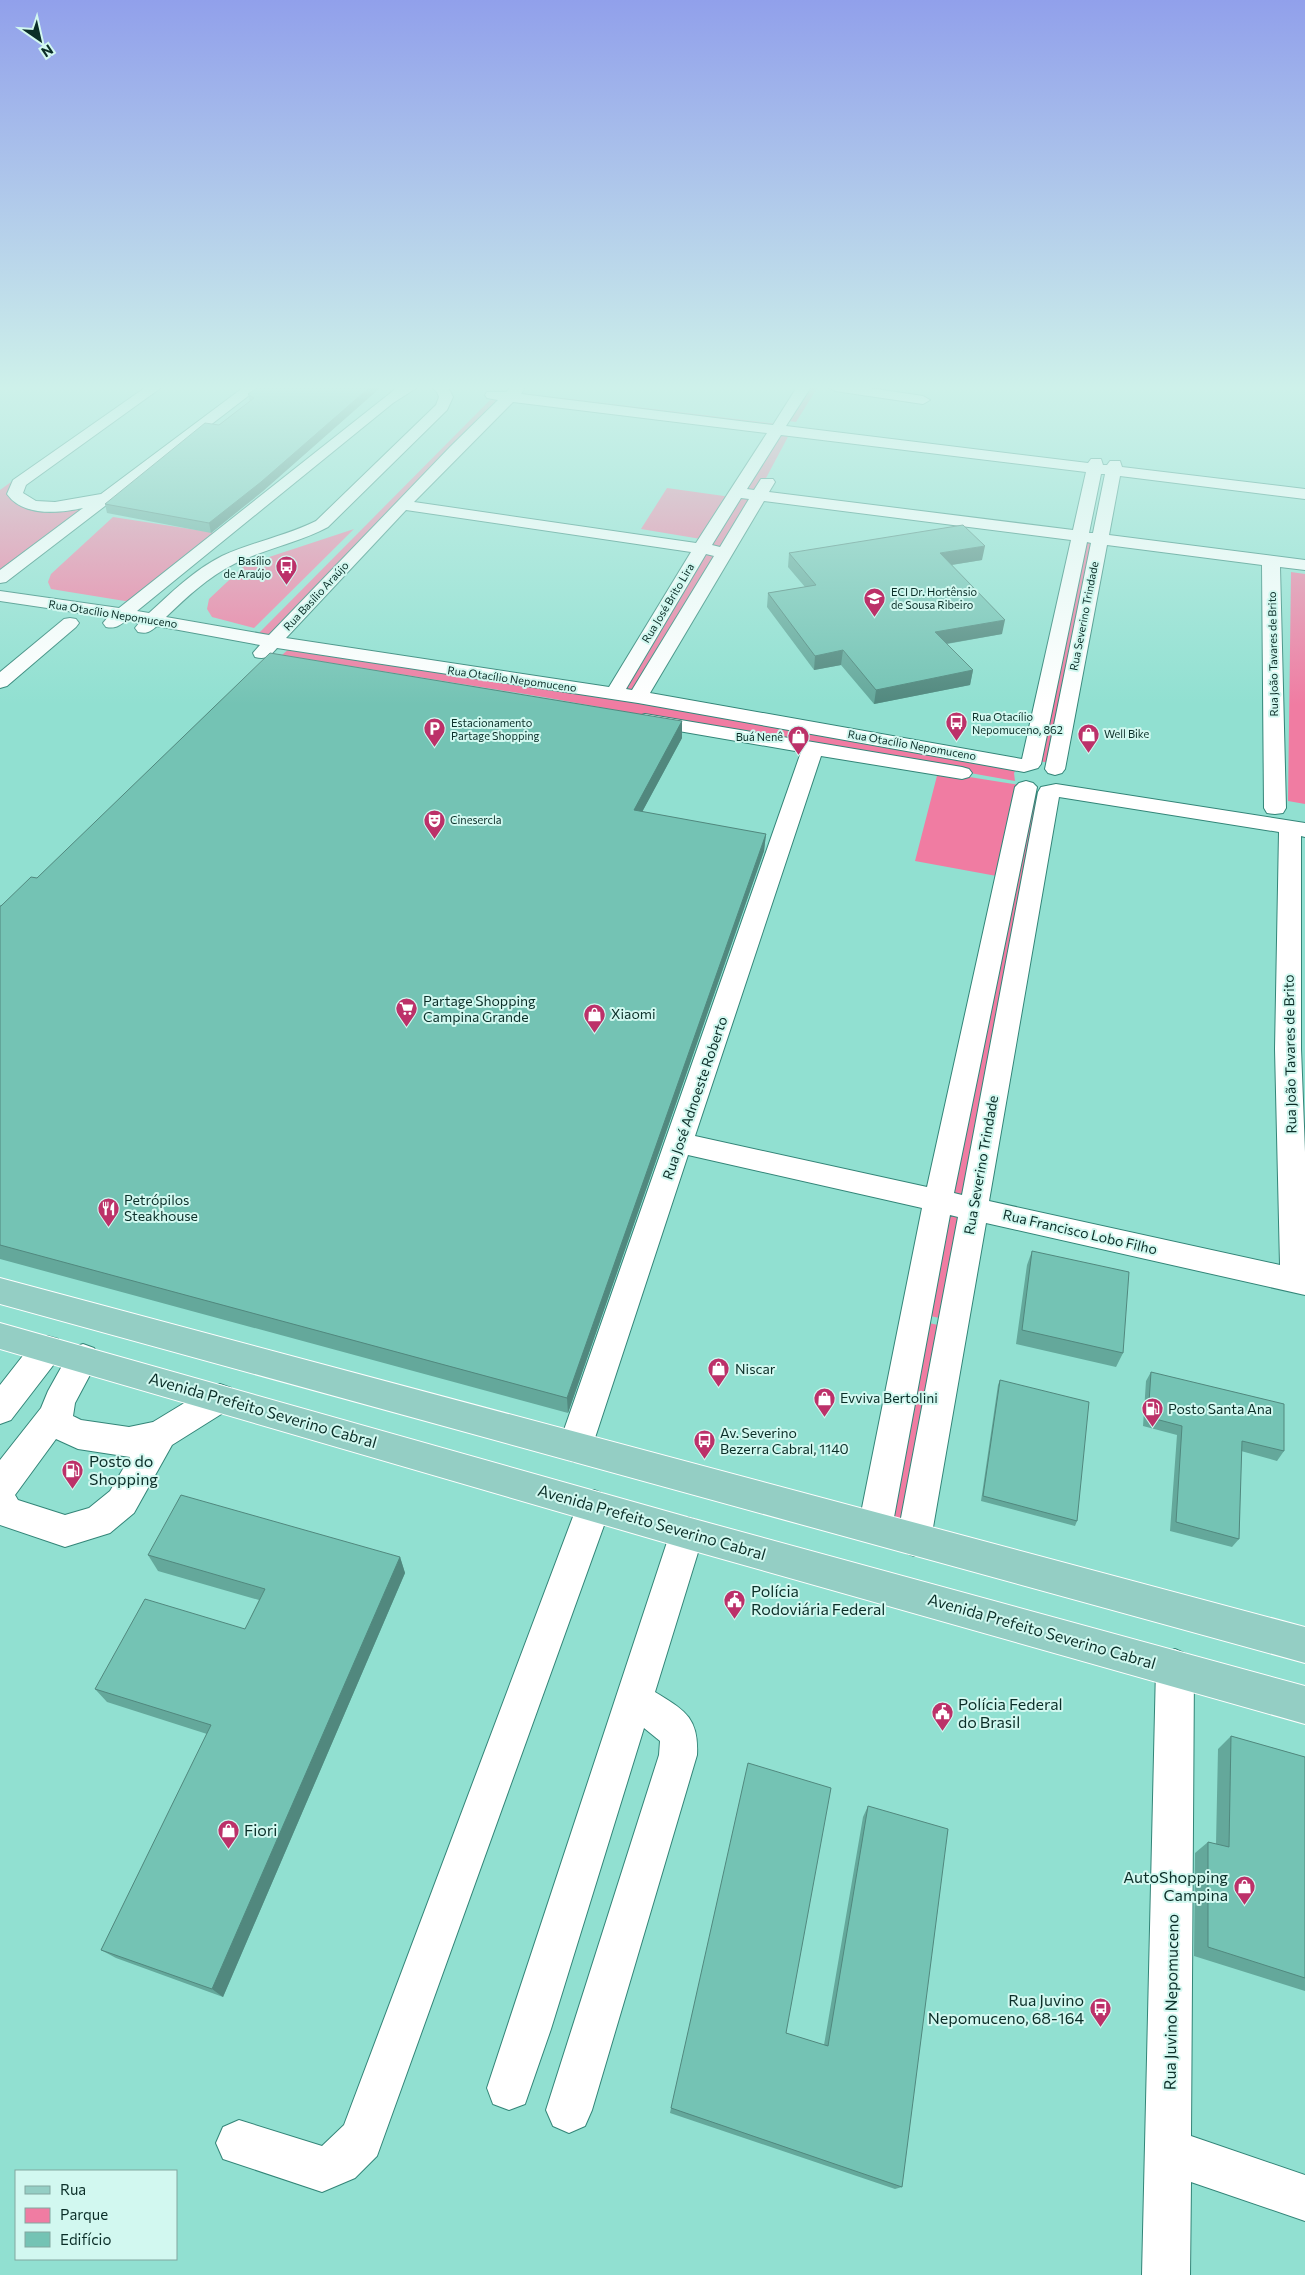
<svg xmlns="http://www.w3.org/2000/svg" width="1305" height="2275" font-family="Commissioner,sans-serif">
<rect width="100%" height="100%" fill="#91e0d1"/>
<path fill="#f07ca2" d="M809,387H818L796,422L789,421Z
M521,393L777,424L775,428L518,397Z
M494,396L506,398L272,638L256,636Z
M778,432L790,433L758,493L743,492Z
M11,482L10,496L23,506L98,501L0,573V490Z
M667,488L731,497L701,539L641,529Z
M742,495L759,497L723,549L706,547Z
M113,517L216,533L131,602L51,589L48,582L51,574Z
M354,529L254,628L212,617L207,609L209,599L245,565Z
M1083,538L1094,540L1051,763L1038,761Z
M703,551L721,554L634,696L617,693Z
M1291,572L1305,574V804L1288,801Z
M290,648L645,704L1018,766L1014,773L1015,781L543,697L282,655Z
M938,772L1019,785L1002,877L915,861Z
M1034,792L1041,793L969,1205L945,1199Z
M943,1205L970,1211L948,1320L922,1314Z
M920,1321L947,1327L909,1529L879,1523Z"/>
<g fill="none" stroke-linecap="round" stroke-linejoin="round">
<defs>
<path id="minor" d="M146,387H162L26,485L23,493L36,501L55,502L101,494L244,387H260L6,582L0,583V570L83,508C60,513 23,517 7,494L13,480Z
M398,387H418L393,403L137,611L149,613C171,593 194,570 222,556C252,542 286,536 316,521L436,405L439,397L437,392L431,387H448L453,397L447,410L328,527C298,543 264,549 234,564C208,577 187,597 166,617L269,635L451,446L498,400L487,398L485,395L487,392H506L512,387H525L521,394L773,425L797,387H811L786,426L1088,463L1091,459H1101L1103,465H1107L1110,461H1120L1122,467L1305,489V499L1120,476L1109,535L1305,560V570L1280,567L1286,808L1283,813L1275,814L1267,813L1264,808L1262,565L1107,545L1065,769L1062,773L1055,775L1048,773L1045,769L1091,543L1087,542L1041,764L1038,768L1024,772L638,703L277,648C270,656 266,660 255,657L253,653L260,645L157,626C150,632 147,634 138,632L135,628L139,623L127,620C119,626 115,629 106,627L103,623L108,617L0,601V591L119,608ZM513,402L767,433L696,543L414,502ZM781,435L1086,472L1073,530L769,492L775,482L773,479H761L754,490L747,489ZM1101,474H1105L1093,533H1089ZM741,498L749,499L720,547L712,545ZM764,501L1071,540L1022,759L650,693ZM406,510L691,552L609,687L286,638ZM706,554L714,556L632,690L626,689Z
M828,387H862L923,396L930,400L923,404L835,391Z
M70,618L76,619L79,623L76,627L7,686L0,688V672L64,619Z
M645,714L962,767L969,769L972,773L969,777L962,779L821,756L695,1136L927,1187L1015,787L1019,783L1026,781L1033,783L1037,787L954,1193L962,1195L1038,792L1041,787L1056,784L1305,823V837L1301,836V1049L1305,1152V1295L986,1223L931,1539L926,1551L914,1556L902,1551L897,1539L958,1217L950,1215L892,1528L887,1540L875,1544L863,1540L858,1528L922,1208L688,1155L592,1447L587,1458L575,1462L563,1458L558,1447L801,752L638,724L635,720L638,716ZM1059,797L1279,832L1275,1049L1280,1265L989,1201Z
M47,1336L58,1339L63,1349L58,1359L11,1420L0,1424V1385L36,1339Z
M83,1344L94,1348L99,1358L75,1403L73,1416L81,1420L129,1427L153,1422L209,1388L220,1384L231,1388L236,1398L231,1408L172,1445L134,1513L110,1533L65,1547L0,1525V1460L41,1408L48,1391L72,1348ZM56,1439L78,1449L130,1457L110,1491L89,1508L65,1515L18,1500L15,1495Z
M594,1490L606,1495L611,1506L377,2156L355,2178L322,2192L223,2159L216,2143L223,2127L239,2120L322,2146L344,2125L577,1506L582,1495Z
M687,1517L699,1521L704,1533L655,1692C684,1710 699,1717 697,1755L592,2110L585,2126L569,2133L553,2126L546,2110L659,1755L660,1741L644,1728L551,2029L525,2104L509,2110L493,2104L487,2088L670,1533L675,1521Z
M1175,1649L1188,1655L1194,1668L1191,2136L1305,2175V2221L1191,2182L1190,2275H1142L1156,1668L1162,1655Z"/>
<path id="major" d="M0,1278L1305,1627V1663L0,1304Z
M0,1323L687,1517L1305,1686V1724L687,1549L0,1349Z"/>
</defs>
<use href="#minor" stroke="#338578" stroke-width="2"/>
<use href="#major" stroke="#fff" stroke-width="2"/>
<use href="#minor" fill="#fff" fill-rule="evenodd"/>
<use href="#major" fill="#94cec4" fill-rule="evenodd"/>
</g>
<path fill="#64a89b" d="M258,387H381L263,491L211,533L107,513L105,504L219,425L250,402L248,394Z
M789,553L982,560L952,565L1002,634L947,644L973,670L970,685L874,704L841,665L814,670L767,607L768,593L805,587L788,567Z
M682,721V738L642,812L766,834L764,851L568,1413L0,1259V906L37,878Z
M1032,1251L1123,1353L1116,1367L1016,1344L1027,1265Z
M1151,1372L1284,1451L1277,1461L1241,1451L1239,1539L1232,1547L1170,1531L1177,1435L1143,1426L1146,1381Z
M1000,1380L1077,1521L1075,1526L981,1501L998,1385Z
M148,1555L400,1557L405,1573L223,1997L116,1958L101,1950L207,1734L107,1702L95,1689L245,1629L259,1600L158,1571Z
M1231,1736L1305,1757V1991L1194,1956L1195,1853L1208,1842L1216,1844L1218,1749Z
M868,1806L902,2187L895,2189L670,2113L671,2108L786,2033L824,2045L863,1817Z"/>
<path fill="#51887e" d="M370,387H381L263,491L211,533L209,523Z
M985,546L982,560L938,567L940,553Z
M1005,620L1002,634L933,646L935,632Z
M843,650L841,665L814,670L815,656Z
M973,670L970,685L874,704L876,690Z
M682,721V738L634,827V810Z
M766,834L764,851L568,1413L567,1398Z
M400,1557L405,1573L223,1997L212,1989Z"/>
<path fill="#74c3b4" stroke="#51887e" d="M258,387H370L261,482L209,523L105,504L205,423L219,425L254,398L248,394Z
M963,525L985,546L940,553L1005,620L935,632L973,670L876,690L843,650L815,656L768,593L816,585L789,553Z
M270,653L682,721L634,810L766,834L567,1398L0,1245V906H1L31,877L37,878Z
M1032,1251L1129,1272L1123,1353L1022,1330Z
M1151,1372L1284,1404V1451L1242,1441L1239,1539L1176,1522L1182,1426L1148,1417Z
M1000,1380L1089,1402L1077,1521L983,1496Z
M181,1495L400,1557L212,1989L101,1950L211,1725L95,1689L145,1599L245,1629L265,1589L148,1555Z
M1231,1736L1305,1757V1978L1208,1947V1842L1229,1847Z
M748,1763L831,1788L786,2033L828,2046L868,1806L948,1829L902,2187L671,2108Z"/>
<linearGradient id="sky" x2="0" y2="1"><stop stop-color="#91a0eb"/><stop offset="0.55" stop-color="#cef1ea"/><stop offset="1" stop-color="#cef1ea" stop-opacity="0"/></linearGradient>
<rect width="1305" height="705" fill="url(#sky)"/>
<defs>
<symbol id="bus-pin" viewBox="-11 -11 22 30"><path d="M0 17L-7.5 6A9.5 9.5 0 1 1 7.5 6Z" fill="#bc3169" stroke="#d2f8f0"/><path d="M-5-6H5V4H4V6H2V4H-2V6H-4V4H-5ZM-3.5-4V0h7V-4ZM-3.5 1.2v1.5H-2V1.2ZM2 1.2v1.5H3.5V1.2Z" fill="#fff"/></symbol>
<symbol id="school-pin" viewBox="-11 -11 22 30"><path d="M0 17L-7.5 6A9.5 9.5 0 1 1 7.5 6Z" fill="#bc3169" stroke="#d2f8f0"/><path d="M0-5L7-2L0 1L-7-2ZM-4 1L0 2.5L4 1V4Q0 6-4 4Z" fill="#fff"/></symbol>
<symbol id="parking-pin" viewBox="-11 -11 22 30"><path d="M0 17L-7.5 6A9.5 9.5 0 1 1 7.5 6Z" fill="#bc3169" stroke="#d2f8f0"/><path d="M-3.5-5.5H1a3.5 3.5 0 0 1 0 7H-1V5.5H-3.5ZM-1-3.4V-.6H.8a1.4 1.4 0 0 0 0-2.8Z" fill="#fff"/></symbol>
<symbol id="shop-pin" viewBox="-11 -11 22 30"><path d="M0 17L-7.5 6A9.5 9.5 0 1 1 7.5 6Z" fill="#bc3169" stroke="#d2f8f0"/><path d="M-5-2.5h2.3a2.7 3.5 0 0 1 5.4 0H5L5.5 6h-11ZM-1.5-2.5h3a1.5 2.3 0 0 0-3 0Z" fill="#fff"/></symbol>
<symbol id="theatre-pin" viewBox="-11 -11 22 30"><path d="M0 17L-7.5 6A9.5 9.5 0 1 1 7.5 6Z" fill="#bc3169" stroke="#d2f8f0"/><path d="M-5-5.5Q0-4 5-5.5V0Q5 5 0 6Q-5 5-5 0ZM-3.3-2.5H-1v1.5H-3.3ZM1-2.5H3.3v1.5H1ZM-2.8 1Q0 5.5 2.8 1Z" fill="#fff"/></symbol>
<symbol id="supermarket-pin" viewBox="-11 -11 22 30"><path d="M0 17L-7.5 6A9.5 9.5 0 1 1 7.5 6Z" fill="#bc3169" stroke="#d2f8f0"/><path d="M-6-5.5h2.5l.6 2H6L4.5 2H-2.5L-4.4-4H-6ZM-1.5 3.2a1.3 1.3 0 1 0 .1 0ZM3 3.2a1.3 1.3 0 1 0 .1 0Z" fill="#fff"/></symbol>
<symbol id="restaurant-pin" viewBox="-11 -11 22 30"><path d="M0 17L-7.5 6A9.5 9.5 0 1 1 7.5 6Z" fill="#bc3169" stroke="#d2f8f0"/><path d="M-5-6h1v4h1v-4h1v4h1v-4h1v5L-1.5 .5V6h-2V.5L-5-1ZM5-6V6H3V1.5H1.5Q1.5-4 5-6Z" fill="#fff"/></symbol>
<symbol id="fuel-pin" viewBox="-11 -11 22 30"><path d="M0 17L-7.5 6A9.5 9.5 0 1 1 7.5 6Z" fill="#bc3169" stroke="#d2f8f0"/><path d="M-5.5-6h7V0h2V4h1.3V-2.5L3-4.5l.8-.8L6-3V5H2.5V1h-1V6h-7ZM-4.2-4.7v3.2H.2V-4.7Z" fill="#fff"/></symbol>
<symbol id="civic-pin" viewBox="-11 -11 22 30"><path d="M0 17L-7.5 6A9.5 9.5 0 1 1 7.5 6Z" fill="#bc3169" stroke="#d2f8f0"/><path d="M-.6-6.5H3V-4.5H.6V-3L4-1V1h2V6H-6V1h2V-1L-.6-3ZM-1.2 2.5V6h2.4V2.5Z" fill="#fff"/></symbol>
</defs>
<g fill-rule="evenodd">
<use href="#bus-pin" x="274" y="554" width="25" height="34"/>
<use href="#school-pin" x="862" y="586" width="25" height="34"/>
<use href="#bus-pin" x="944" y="710" width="25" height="34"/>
<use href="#parking-pin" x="422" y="716" width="25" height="34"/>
<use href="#shop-pin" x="1076" y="722" width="25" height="34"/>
<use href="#shop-pin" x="786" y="724" width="25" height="34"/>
<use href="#theatre-pin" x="422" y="808" width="25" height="34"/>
<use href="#supermarket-pin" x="394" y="996" width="25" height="34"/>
<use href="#shop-pin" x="582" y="1002" width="25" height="34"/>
<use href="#restaurant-pin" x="96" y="1196" width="25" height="34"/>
<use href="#shop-pin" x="706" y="1356" width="25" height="34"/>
<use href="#shop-pin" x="812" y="1386" width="25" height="34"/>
<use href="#fuel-pin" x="1140" y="1396" width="25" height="34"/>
<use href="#bus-pin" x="692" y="1428" width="25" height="34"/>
<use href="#fuel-pin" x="60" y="1458" width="25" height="34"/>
<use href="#civic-pin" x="722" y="1588" width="25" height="34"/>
<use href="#civic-pin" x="930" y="1700" width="25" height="34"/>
<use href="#shop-pin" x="216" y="1818" width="25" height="34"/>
<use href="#shop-pin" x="1232" y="1874" width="25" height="34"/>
<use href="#bus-pin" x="1088" y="1996" width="25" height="34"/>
</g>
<g text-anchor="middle" stroke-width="4" stroke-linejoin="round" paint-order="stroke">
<g font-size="11" fill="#0b2e28" stroke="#d2f8f0" text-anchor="start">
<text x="271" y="565" text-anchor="end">Basílio<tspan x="271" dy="13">de Araújo</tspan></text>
<text x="891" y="596">ECI Dr. Hortênsio<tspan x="891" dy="13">de Sousa Ribeiro</tspan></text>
<text x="972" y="721">Rua Otacílio<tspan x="972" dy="13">Nepomuceno, 862</tspan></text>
<text x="451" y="727">Estacionamento<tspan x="451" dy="13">Partage Shopping</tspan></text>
<text x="1104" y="738">Well Bike</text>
<text x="783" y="741" text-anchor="end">Buá Nenê</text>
<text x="450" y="824">Cinesercla</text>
</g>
<g font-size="11" fill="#0b2e28" stroke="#d2f8f0">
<text transform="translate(316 596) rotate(-47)" y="4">Rua Basílio Araújo</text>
<text transform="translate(668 603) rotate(-59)" y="4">Rua José Brito Lira</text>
<text transform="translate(113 614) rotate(9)" y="4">Rua Otacílio Nepomuceno</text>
<text transform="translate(1084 616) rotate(-79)" y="4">Rua Severino Trindade</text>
<text transform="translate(1273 654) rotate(-91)" y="4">Rua João Tavares de Brito</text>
<text transform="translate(512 679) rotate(8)" y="4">Rua Otacílio Nepomuceno</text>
<text transform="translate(912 745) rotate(10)" y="4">Rua Otacílio Nepomuceno</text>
</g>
<g font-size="14" fill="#0b2e28" stroke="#d2f8f0" text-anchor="start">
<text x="423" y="1006">Partage Shopping<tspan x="423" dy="16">Campina Grande</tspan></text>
<text x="611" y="1019">Xiaomi</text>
<text x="124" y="1205">Petrópilos<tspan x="124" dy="16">Steakhouse</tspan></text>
<text x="735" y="1374">Niscar</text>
<text x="840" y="1403">Evviva Bertolini</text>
<text x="1168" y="1414">Posto Santa Ana</text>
<text x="720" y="1438">Av. Severino<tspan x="720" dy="16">Bezerra Cabral, 1140</tspan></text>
</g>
<g font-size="14" fill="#0b2e28" stroke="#d2f8f0">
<text transform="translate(1290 1054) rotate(-91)" y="5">Rua João Tavares de Brito</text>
<text transform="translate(695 1098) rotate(-71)" y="5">Rua José Adnoeste Roberto</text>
<text transform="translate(981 1165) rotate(-80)" y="5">Rua Severino Trindade</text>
<text transform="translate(1080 1232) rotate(13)" y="5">Rua Francisco Lobo Filho</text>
</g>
<g font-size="16" fill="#0b2e28" stroke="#d2f8f0">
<text transform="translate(263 1410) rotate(16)" y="6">Avenida Prefeito Severino Cabral</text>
<text transform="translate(652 1522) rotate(16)" y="6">Avenida Prefeito Severino Cabral</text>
<text transform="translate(1042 1631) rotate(16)" y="6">Avenida Prefeito Severino Cabral</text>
<text transform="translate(1171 2002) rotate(-89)" y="6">Rua Juvino Nepomuceno</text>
</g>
<g font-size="16" fill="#0b2e28" stroke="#d2f8f0" text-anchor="start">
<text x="89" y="1467">Posto do<tspan x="89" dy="18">Shopping</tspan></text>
<text x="751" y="1597">Polícia<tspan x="751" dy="18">Rodoviária Federal</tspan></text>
<text x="958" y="1710">Polícia Federal<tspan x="958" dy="18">do Brasil</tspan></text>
<text x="244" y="1836">Fiori</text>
<text x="1228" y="1883" text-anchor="end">AutoShopping<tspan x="1228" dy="18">Campina</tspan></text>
<text x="1084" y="2006" text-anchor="end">Rua Juvino<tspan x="1084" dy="18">Nepomuceno, 68-164</tspan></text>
</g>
</g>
<rect x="15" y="2170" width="162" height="90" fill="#d2f8f0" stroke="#82a7a0"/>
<rect x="25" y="2186" width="25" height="8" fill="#94cec4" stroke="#82a7a0"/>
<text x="60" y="2195" font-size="15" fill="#0b2e28">Rua</text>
<rect x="25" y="2208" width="25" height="15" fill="#f07ca2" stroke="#82a7a0"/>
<text x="60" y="2220" font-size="15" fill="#0b2e28">Parque</text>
<rect x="25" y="2232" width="25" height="15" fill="#74c3b4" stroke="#82a7a0"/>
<text x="60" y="2245" font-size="15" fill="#0b2e28">Edifício</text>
<g transform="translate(40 40) rotate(146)" stroke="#d2f8f0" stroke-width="4" paint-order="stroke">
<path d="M0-4L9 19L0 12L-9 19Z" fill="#0b2e28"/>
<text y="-8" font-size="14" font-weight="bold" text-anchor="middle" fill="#0b2e28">N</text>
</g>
</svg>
